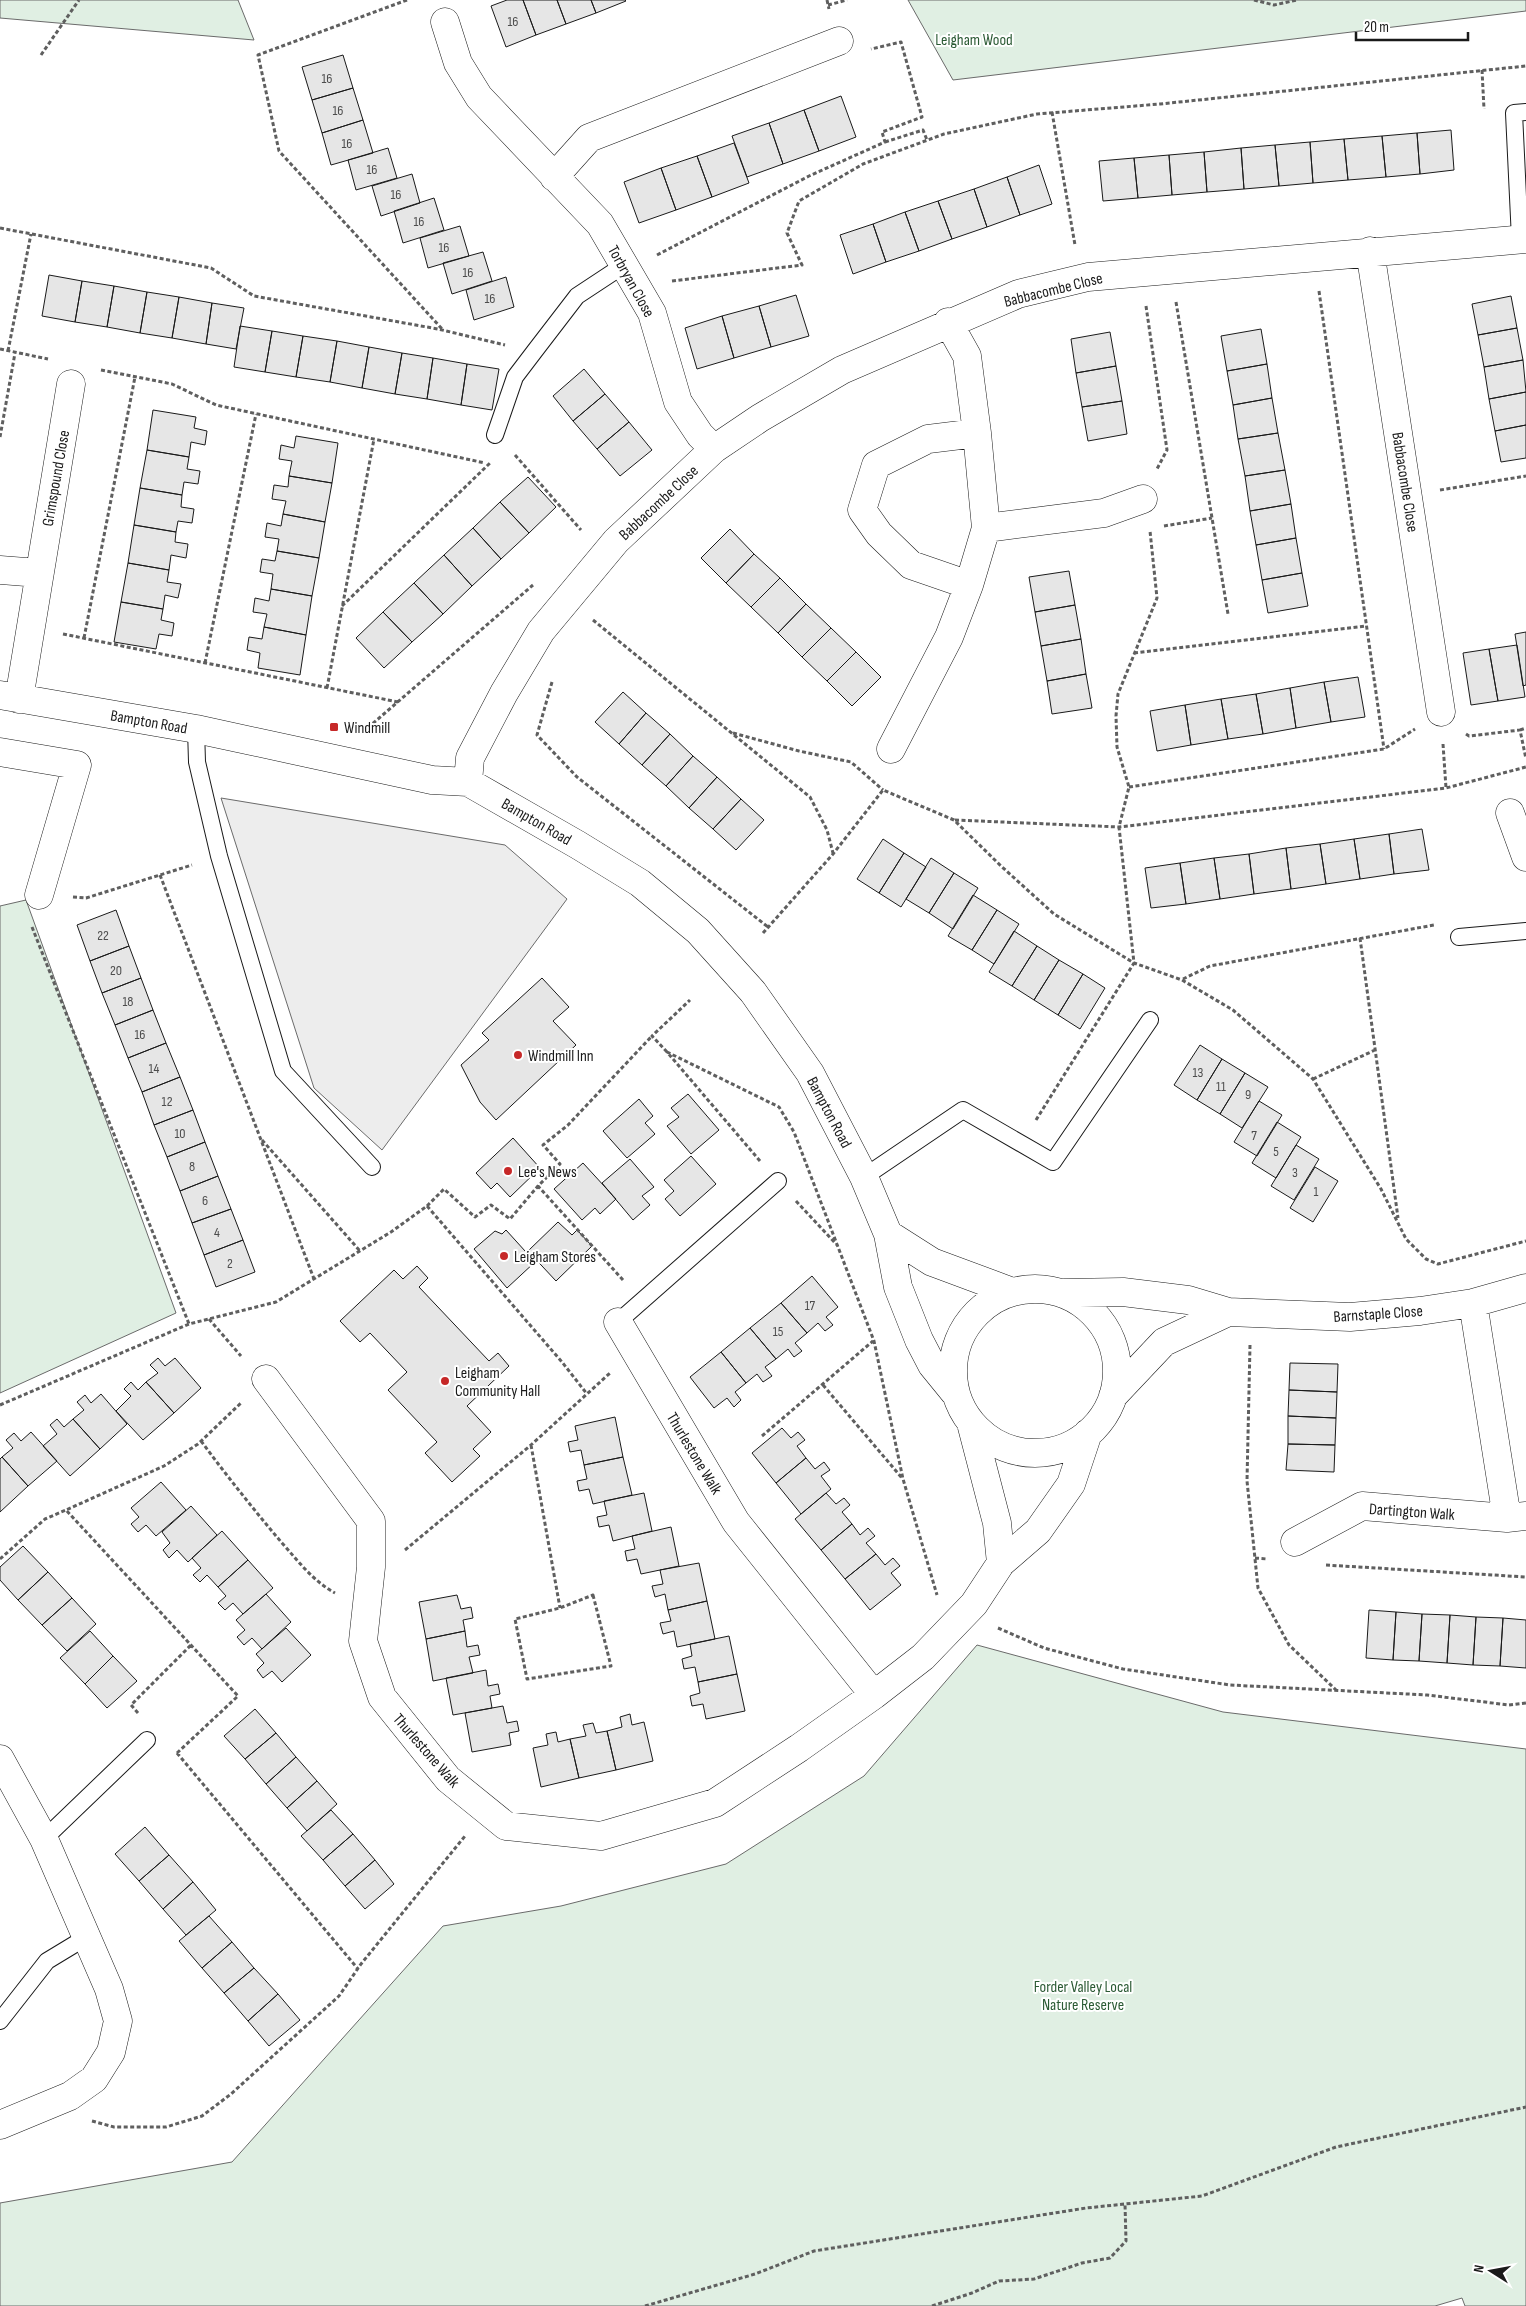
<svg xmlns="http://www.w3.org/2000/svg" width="1526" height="2306" font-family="'Sofia Sans Condensed',sans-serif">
<rect width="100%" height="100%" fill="#fff"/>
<path fill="#e0efe3" stroke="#6a6a6a" d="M0,0H238L254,40L0,18Z
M908,0H1526V11L953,80Z
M26,900L176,1313L0,1393V906Z
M977,1645L1223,1712L1526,1749V2306H1465L1462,2298L1435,2306H0V2203L232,2162L443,1926L561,1906L726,1864L864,1776Z"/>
<path fill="#ededed" stroke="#6a6a6a" d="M221,798L505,845L567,899L382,1150L314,1088Z"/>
<path fill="#e6e6e6" stroke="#1a1a1a" d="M507,0H523L536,35L506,47L491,6Z
M523,0H557L566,24L536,35Z
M557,0H591L596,13L566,24Z
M591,0H625L626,1L596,13Z
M343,55L353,88L312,100L302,67Z
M353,88L363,120L322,133L312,100Z
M841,96L856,137L819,151L804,110Z
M804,110L819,151L783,164L769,123Z
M363,120L373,153L331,165L322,133Z
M769,123L783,164L747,177L732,136Z
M1451,130L1454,170L1420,174L1417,133Z
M1417,133L1420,174L1386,177L1382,136Z
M1382,136L1386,177L1348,180L1344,139Z
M1344,139L1348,180L1313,183L1310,142Z
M1310,142L1313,183L1279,186L1275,145Z
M734,143L749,183L712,197L697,156Z
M1275,145L1279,186L1244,189L1241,148Z
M388,148L397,178L356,190L348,160Z
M1241,148L1244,189L1207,192L1204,152Z
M1204,152L1207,192L1172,195L1169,155Z
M1169,155L1172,195L1138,198L1134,158Z
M697,156L712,197L676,210L661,168Z
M1134,158L1138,198L1103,201L1099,161Z
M1039,165L1052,204L1020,215L1007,177Z
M661,168L676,210L639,223L624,182Z
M412,174L420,203L381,216L372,186Z
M1007,177L1020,215L987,227L974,189Z
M974,189L987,227L952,239L938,201Z
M434,198L444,230L403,243L394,211Z
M938,201L952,239L919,251L905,212Z
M905,212L919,251L886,262L873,224Z
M873,224L886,262L853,274L840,235Z
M460,226L469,256L428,268L420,238Z
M483,252L492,281L452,294L443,263Z
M49,275L82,281L75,322L42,316Z
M506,277L514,307L474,320L466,290Z
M82,281L114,286L107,327L75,322Z
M114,286L147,292L140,333L107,327Z
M147,292L179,297L172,338L140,333Z
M796,295L809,336L771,347L759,306Z
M1511,296L1517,328L1478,335L1472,304Z
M179,297L212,303L206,344L172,338Z
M212,303L244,308L236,349L206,344Z
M759,306L771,347L734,358L722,316Z
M722,316L734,358L697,369L685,328Z
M240,326L272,331L265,372L234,367Z
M1517,328L1523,360L1484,367L1478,335Z
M1261,329L1267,364L1227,371L1221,336Z
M272,331L303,336L296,377L265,372Z
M1110,332L1116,366L1076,373L1071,339Z
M303,336L337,341L330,382L296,377Z
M337,341L369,347L362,388L330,382Z
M369,347L402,353L395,394L362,388Z
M402,353L433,358L427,399L395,394Z
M433,358L467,364L461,405L427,399Z
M1523,360L1526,392L1489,399L1484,367Z
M467,364L499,369L492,410L461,405Z
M1267,364L1272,398L1233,405L1227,371Z
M1116,366L1122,401L1082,407L1076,373Z
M584,369L605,394L573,421L553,396Z
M1526,392V425L1495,431L1489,399Z
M605,394L629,422L597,449L573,421Z
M1272,398L1278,433L1238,439L1233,405Z
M1122,401L1127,434L1088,441L1082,407Z
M153,410L196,417L194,428L207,431L205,445L191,442L189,457L147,450Z
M629,422L652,450L620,476L597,449Z
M1526,425V458L1501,462L1495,431Z
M1278,433L1285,470L1245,476L1238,439Z
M296,436L338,443L332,483L289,476L292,461L279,459L281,445L294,448Z
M147,450L189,457L187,469L200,471L198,484L184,482L182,495L140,488Z
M1285,470L1291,504L1250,511L1245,476Z
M289,476L332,483L325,522L283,514L286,501L272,499L274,485L288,487Z
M528,477L556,507L529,533L500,502Z
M140,488L182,495L181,507L194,509L192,523L178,521L176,532L134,525Z
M500,502L529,533L501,559L473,528Z
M1291,504L1296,538L1256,545L1250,511Z
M283,514L325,522L319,558L277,551L279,539L265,537L267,523L281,526Z
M134,525L176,532L175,542L188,544L186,558L171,555L169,570L128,563Z
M473,528L501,559L472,586L444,555Z
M730,529L754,554L726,583L701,558Z
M1296,538L1302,573L1262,580L1256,545Z
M277,551L319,558L312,596L271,589L273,574L260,572L262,559L275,561Z
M754,554L780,578L751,607L726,583Z
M444,555L472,586L443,614L414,583Z
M128,563L169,570L167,582L181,584L178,598L165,595L163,609L121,602Z
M1069,571L1075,605L1035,612L1029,577Z
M1302,573L1308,606L1268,613L1262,580Z
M780,578L806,604L778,633L751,607Z
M414,583L443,614L412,642L383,612Z
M271,589L312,596L306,635L264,627L267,614L253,612L255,598L269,601Z
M121,602L163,609L161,620L174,623L172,636L159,634L156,649L114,642Z
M806,604L831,628L802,657L778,633Z
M1075,605L1081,639L1041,646L1035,612Z
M383,612L412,642L384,668L356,638Z
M264,627L306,635L300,675L258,668L260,653L247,650L249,637L262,639Z
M831,628L856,652L827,681L802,657Z
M1526,632V685L1523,686L1515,634Z
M1081,639L1086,674L1047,681L1041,646Z
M1517,645L1525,697L1498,701L1489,649Z
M1489,649L1498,701L1471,705L1463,653Z
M856,652L881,677L852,706L827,681Z
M1086,674L1092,708L1052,714L1047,681Z
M1358,677L1365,717L1331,722L1324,682Z
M1324,682L1331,722L1296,728L1290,688Z
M1290,688L1296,728L1263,734L1256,694Z
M623,692L646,713L619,744L595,722Z
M1256,694L1263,734L1228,739L1221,699Z
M1221,699L1228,739L1191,745L1185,705Z
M1185,705L1191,745L1157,751L1150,711Z
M646,713L670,734L642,765L619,744Z
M670,734L693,756L666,786L642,765Z
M693,756L717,777L689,808L666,786Z
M717,777L741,799L713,829L689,808Z
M741,799L764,820L736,850L713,829Z
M1422,829L1429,870L1394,874L1389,834Z
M1389,834L1394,874L1360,879L1354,839Z
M883,839L904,853L879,893L857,879Z
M1354,839L1360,879L1326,884L1320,844Z
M1320,844L1326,884L1291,889L1286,848Z
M1286,848L1291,889L1254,894L1249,854Z
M904,853L926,867L901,907L879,893Z
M1249,854L1254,894L1220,899L1214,858Z
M931,858L954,873L929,913L906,899Z
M1214,858L1220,899L1186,904L1180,863Z
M1180,863L1186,904L1151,908L1145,868Z
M954,873L978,888L953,929L929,913Z
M973,895L997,910L972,950L948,936Z
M116,910L129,946L90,961L77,925Z
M997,910L1019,924L994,964L972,950Z
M1014,931L1037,946L1012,986L989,972Z
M129,946L141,978L102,993L90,961Z
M1037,946L1059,960L1034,1000L1012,986Z
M1059,960L1083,974L1058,1015L1034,1000Z
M1083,974L1105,988L1080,1029L1058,1015Z
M141,978L153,1010L115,1025L102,993Z
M542,978L569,1007L553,1021L576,1045L496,1120L480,1102L461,1065L489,1040L482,1033Z
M153,1010L166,1043L128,1058L115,1025Z
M166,1043L180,1077L142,1092L128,1058Z
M1200,1045L1222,1059L1197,1100L1174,1085Z
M1222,1059L1245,1073L1220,1114L1197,1100Z
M1245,1073L1268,1087L1242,1128L1220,1114Z
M180,1077L193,1110L154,1125L142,1092Z
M688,1094L719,1130L691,1154L667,1126L679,1117L671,1108Z
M639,1099L653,1116L645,1123L655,1134L627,1158L603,1131Z
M1259,1101L1282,1115L1257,1156L1234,1142Z
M193,1110L205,1142L167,1157L154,1125Z
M1277,1122L1301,1137L1276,1178L1252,1163Z
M513,1138L540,1168L510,1197L497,1183L491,1189L476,1173Z
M205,1142L218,1176L180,1191L167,1157Z
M1296,1145L1319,1159L1294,1200L1271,1186Z
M691,1156L716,1184L680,1216L665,1199L674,1191L664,1180Z
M630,1159L654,1187L642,1196L650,1205L633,1220L602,1183Z
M583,1163L616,1199L600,1214L595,1208L582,1220L554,1189Z
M1315,1167L1338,1181L1313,1222L1290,1208Z
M218,1176L231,1209L192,1223L180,1191Z
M231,1209L243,1240L204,1255L192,1223Z
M558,1222L572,1235L577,1230L592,1246L556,1281L528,1251Z
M506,1230L535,1262L507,1288L474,1249L495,1231L502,1234Z
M243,1240L255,1272L216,1287L204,1255Z
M417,1266L428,1278L419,1287L489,1361L498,1353L509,1366L467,1406L491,1432L473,1449L480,1456L452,1482L425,1453L437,1442L388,1390L407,1372L370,1333L360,1342L340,1321L394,1270L403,1279Z
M812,1276L838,1307L826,1317L833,1325L825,1331L818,1323L807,1333L781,1303Z
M781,1303L807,1333L795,1343L802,1351L794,1357L788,1349L776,1359L750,1328Z
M750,1328L776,1359L765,1367L772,1376L763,1382L757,1374L746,1383L721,1352Z
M721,1352L746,1383L735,1392L741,1400L734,1407L727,1398L714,1408L690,1377Z
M158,1358L165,1366L175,1358L201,1388L174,1413L146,1382L158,1373L150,1365Z
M1290,1363L1338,1364L1337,1392L1289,1390Z
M131,1382L138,1390L146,1382L174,1413L143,1440L116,1411L131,1396L124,1389Z
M1289,1390L1337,1392L1336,1418L1288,1416Z
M101,1394L127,1424L100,1449L73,1419L84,1410L77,1402L85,1395L91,1403Z
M1288,1416L1336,1418L1335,1445L1288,1444Z
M615,1417L623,1457L584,1465L581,1450L570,1452L568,1442L578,1440L575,1426Z
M57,1419L64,1427L73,1419L100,1449L70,1476L43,1446L57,1434L50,1425Z
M782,1428L791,1438L798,1432L805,1440L797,1446L806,1458L776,1483L752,1453Z
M31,1432L57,1461L28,1486L2,1457L13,1448L6,1440L14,1433L21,1441Z
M1288,1444L1335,1445L1334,1472L1286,1470Z
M2,1457L28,1486L0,1512V1459Z
M623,1457L632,1495L593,1504L589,1489L579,1491L577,1481L587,1479L584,1465Z
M806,1458L815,1469L824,1462L830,1470L821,1476L831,1489L801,1514L776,1483Z
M161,1482L186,1510L156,1536L146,1525L138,1532L131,1524L139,1517L131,1508Z
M644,1493L652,1531L613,1541L609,1525L599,1527L597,1517L607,1515L604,1501Z
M826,1493L836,1504L844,1498L850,1505L842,1512L852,1524L821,1550L795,1519Z
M191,1506L217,1535L188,1562L177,1550L169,1558L163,1550L170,1543L162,1532Z
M852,1524L860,1535L868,1528L875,1536L866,1543L876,1554L845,1579L821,1550Z
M671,1527L679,1566L641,1574L637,1559L627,1561L625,1551L635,1549L632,1536Z
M222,1531L248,1560L218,1587L207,1575L200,1582L193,1575L201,1568L192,1558Z
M23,1546L48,1572L18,1600L0,1580V1567Z
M876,1554L885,1565L893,1558L900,1566L891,1573L901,1585L870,1610L845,1579Z
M248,1560L273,1588L243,1614L233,1603L225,1610L218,1603L226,1596L218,1587Z
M699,1563L707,1601L668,1610L665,1594L655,1597L652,1586L663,1584L660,1570Z
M48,1572L72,1598L42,1625L18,1600Z
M266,1594L291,1622L262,1649L252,1638L244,1645L237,1637L245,1630L236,1620Z
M457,1595L461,1609L471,1607L473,1618L463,1620L465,1631L426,1639L419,1602Z
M72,1598L96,1624L67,1651L42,1625Z
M707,1601L715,1639L677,1647L674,1631L663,1634L660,1623L671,1621L668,1610Z
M1369,1610L1396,1612L1393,1660L1366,1658Z
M1396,1612L1422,1614L1419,1661L1393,1660Z
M1422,1614L1450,1615L1447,1663L1419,1661Z
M1450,1615L1476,1617L1473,1665L1447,1663Z
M1476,1617L1503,1618L1500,1666L1473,1665Z
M1503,1618L1526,1620V1668L1500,1666Z
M286,1628L311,1655L282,1682L272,1671L263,1678L257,1670L264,1663L256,1654Z
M90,1631L113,1656L85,1684L60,1658Z
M465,1631L467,1647L478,1645L480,1655L469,1657L473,1673L433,1681L426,1639Z
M729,1636L737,1674L698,1682L695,1667L684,1669L682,1659L692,1656L690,1644Z
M113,1656L137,1681L107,1708L85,1684Z
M486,1670L488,1686L498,1684L500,1694L490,1696L492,1708L453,1715L446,1678Z
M737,1674L745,1711L706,1719L703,1704L692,1706L690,1696L700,1693L698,1682Z
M503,1706L507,1723L517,1721L519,1731L509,1733L511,1745L472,1752L465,1713Z
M255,1709L276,1733L245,1759L224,1736Z
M630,1714L632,1725L644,1722L653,1761L616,1770L607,1731L622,1727L620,1717Z
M593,1723L596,1733L607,1731L616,1770L579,1778L570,1739L586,1736L583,1725Z
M556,1732L558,1742L570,1739L579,1778L541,1787L533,1748L548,1745L546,1734Z
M276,1733L296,1757L266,1784L245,1759Z
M296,1757L317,1781L287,1808L266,1784Z
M317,1781L337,1804L307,1831L287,1808Z
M331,1810L353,1834L323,1860L301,1836Z
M145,1827L169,1855L139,1881L115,1854Z
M353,1834L375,1860L345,1886L323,1860Z
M169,1855L193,1882L163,1909L139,1881Z
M375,1860L394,1884L365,1909L345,1886Z
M193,1882L216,1910L186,1935L163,1909Z
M209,1916L232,1942L202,1968L179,1941Z
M232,1942L254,1968L224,1993L202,1968Z
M254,1968L278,1994L248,2021L224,1993Z
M278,1994L300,2020L269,2046L248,2021Z"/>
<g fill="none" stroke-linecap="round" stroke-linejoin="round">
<defs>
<path id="lane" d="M1520,239L1514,113L1526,112
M495,435L515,377L534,352L577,296L624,265
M196,729L197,762L219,856L283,1071L372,1167
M1459,937L1526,931
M864,1177L963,1110L1053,1162L1150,1020
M618,1322L778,1181
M44,1839L147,1740
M0,2021L47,1961L85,1938"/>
<path id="street" d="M445,22L458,63L479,97L600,224L652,313L678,402L700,435L714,449
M554,177L589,138L839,41
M1370,251L1441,712
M986,528L1104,513L1143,499
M0,570L39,573
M969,585L911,565L879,534L862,510L876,465L928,439L977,433
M0,695L196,729L432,780L468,782L578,845L640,883L698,931L753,992L810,1073L864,1177L888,1234L898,1287L919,1340L932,1365L954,1392
M19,699L71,384
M891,749L949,637L969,585L986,528L977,433L967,356L948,322
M0,752L77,765L39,895
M468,782L470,758L504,693L541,631L616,541L714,449L760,418L842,370L1018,294L1088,277L1526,239
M1510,813L1526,857
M888,1234L932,1262L1010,1291
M953 1371a82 82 0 1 1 164 0a82 82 0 1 1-164 0Z
M1064,1293L1123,1292L1188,1300L1228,1312L1350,1317L1420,1311L1473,1303L1526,1288
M1473,1303L1507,1518
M618,1322L736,1522L874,1695
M266,1379L371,1521V1567L363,1641L382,1697L448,1779L506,1826L601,1836L715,1803L799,1748L874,1695L923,1657L974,1604L1001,1563L1038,1531L1071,1484L1088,1433
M1113,1396L1164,1342L1228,1312
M971,1423L997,1523L1001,1563
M1295,1542L1362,1506L1507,1518L1526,1516
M0,1759L44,1839L109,1989L118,2021L111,2052L94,2079L70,2096L0,2125"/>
</defs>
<use href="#lane" stroke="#1a1a1a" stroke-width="18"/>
<use href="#street" stroke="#1a1a1a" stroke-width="29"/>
<path stroke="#5f5f5f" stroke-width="3" stroke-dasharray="4 2.5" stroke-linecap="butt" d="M407,0L258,55L279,151L443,330
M827,0L829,9
M1254,0L1274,5L1297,0
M828,5L847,0
M41,55L79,0
M1482,70L1484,109
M1052,112L1075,245
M885,142L923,130L927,140
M0,228L211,268L254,296L438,329L505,345
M657,255L809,176L885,142L882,132L922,117L901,42L871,49
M672,281L802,265L787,233L799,201L863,164L944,134L1037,114L1160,104L1526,66
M1319,291L1384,749
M1176,302L1228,614
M1146,306L1167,450L1157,469
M0,349L48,359
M8,351L31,234
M101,370L172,384L216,405L485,463
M0,437L15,353
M515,455L581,530
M1440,490L1526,476
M1164,526L1212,518
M342,606L490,463
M593,620L810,797L827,830L833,853
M63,634L398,702
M84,638L135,377
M1134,653L1366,626
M205,663L256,414
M552,682L537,735L577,777L768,927
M327,688L374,439
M1520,730L1526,728
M363,732L533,585
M733,733L799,751L851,762L883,790
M1466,734L1469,736L1520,730L1526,759
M1443,744L1446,788
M1129,787L1384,749L1415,729
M955,820L1119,827L1446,788L1526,767
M160,875L314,1279
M73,897L86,898L192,865
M32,927L189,1324
M763,933L833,854L883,790L954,820L1001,866L1054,914L1134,963L1182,980L1233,1010L1313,1079L1381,1189L1406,1239L1426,1259L1438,1264L1526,1241
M1360,938L1398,1218
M1183,979L1210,966L1434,925
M667,1052L652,1036L690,1000
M1313,1079L1375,1050
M1036,1120L1134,963L1119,827L1129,787L1117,747L1116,716L1118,694L1157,598L1150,531
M262,1140L360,1251
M760,1161L667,1052L779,1107L794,1132L874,1341L903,1479L937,1595
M796,1201L838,1246
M427,1206L444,1189L475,1217L491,1205L510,1219L538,1186
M623,1280L538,1186L560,1164L543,1145L568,1125L652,1036
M209,1319L241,1356
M1250,1345L1247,1481L1258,1588L1289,1645L1336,1690
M823,1385L902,1478
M0,1405L189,1324L276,1302L391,1232L427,1206L562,1362L587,1394
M762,1436L873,1341
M201,1441C227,1476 254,1510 282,1543C299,1562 313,1581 335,1593
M531,1445L560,1608
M405,1550L531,1445L610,1373
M1255,1558L1267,1559
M0,1559L45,1519L66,1510
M1326,1565L1526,1577
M593,1595L611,1666L527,1679L515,1619L560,1608Z
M998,1628L1044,1648L1123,1669L1230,1685L1427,1695L1509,1705L1526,1703
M138,1713L131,1705L191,1645
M177,1753L238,1696L66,1510L164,1466L198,1444L241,1403
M177,1753L358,1969
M92,2121L114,2127H166L202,2116L231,2094L339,1996L361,1964L465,1836
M645,2306L755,2274L814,2251L1086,2208L1202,2196L1336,2147L1526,2107
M932,2306L972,2293L999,2281L1034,2279L1082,2263L1110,2258L1126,2241L1125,2204"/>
<use href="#lane" stroke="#fff" stroke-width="16"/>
<use href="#street" stroke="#fff" stroke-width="28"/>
</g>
<g fill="#c62828" stroke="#fff" stroke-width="2">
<rect x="329" y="722" width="10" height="10" rx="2.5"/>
<circle cx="518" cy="1055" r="5"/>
<circle cx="508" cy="1171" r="5"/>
<circle cx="504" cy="1256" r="5"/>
<circle cx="445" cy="1381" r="5"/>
</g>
<g text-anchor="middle" stroke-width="4" stroke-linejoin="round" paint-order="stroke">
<g font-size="14" fill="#4d4d4d">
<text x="513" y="26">16</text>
<text x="327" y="83">16</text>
<text x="338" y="115">16</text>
<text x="347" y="148">16</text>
<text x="372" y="174">16</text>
<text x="396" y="199">16</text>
<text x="419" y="226">16</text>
<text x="444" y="252">16</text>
<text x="468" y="277">16</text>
<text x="490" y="303">16</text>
<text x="103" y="940">22</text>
<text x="116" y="975">20</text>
<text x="128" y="1006">18</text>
<text x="140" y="1039">16</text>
<text x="154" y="1073">14</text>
<text x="1198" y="1077">13</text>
<text x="1221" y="1091">11</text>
<text x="1248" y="1099">9</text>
<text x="167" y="1106">12</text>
<text x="180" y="1138">10</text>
<text x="1254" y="1140">7</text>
<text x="1276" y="1156">5</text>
<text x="192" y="1171">8</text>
<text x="1295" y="1177">3</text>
<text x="1316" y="1196">1</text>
<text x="205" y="1205">6</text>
<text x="217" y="1237">4</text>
<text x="230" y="1268">2</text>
<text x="810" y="1310">17</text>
<text x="778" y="1336">15</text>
</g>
<g font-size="16" fill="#2b5a34" stroke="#fff">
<text x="974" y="45">Leigham Wood</text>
<text x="1083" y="1992">Forder Valley Local<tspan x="1083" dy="18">Nature Reserve</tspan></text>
</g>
<g font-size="16" fill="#1a1a1a" stroke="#fff">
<text transform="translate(632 281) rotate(61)" y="6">Torbryan Close</text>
<text transform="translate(1053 289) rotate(-14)" y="6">Babbacombe Close</text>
<text transform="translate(55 478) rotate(-80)" y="6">Grimspound Close</text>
<text transform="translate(1406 482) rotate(81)" y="6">Babbacombe Close</text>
<text transform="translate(658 502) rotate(-43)" y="6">Babbacombe Close</text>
<text transform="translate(149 721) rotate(10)" y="6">Bampton Road</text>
<text transform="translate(537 821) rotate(30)" y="6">Bampton Road</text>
<text transform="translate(830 1112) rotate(62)" y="6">Bampton Road</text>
<text transform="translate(1378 1313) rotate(-4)" y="6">Barnstaple Close</text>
<text transform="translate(695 1453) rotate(59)" y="6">Thurlestone Walk</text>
<text transform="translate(1412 1511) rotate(4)" y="6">Dartington Walk</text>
<text transform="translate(427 1750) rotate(49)" y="6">Thurlestone Walk</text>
</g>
<g font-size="16" fill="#1a1a1a" stroke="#fff" text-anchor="start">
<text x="344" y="733">Windmill</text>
<text x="528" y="1061">Windmill Inn</text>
<text x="518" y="1177">Lee's News</text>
<text x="514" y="1262">Leigham Stores</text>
<text x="455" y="1378">Leigham<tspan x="455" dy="18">Community Hall</tspan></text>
</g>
</g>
<g transform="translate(1491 2271) rotate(281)" stroke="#ffffff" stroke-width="4" paint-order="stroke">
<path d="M0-4L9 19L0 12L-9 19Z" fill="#1a1a1a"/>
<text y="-8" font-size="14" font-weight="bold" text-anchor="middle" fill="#1a1a1a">N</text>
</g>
<path d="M1356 32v8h112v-8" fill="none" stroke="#1a1a1a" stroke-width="2.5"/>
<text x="1364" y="32" font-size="15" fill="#1a1a1a" stroke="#ffffff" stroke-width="4" paint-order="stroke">20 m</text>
</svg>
